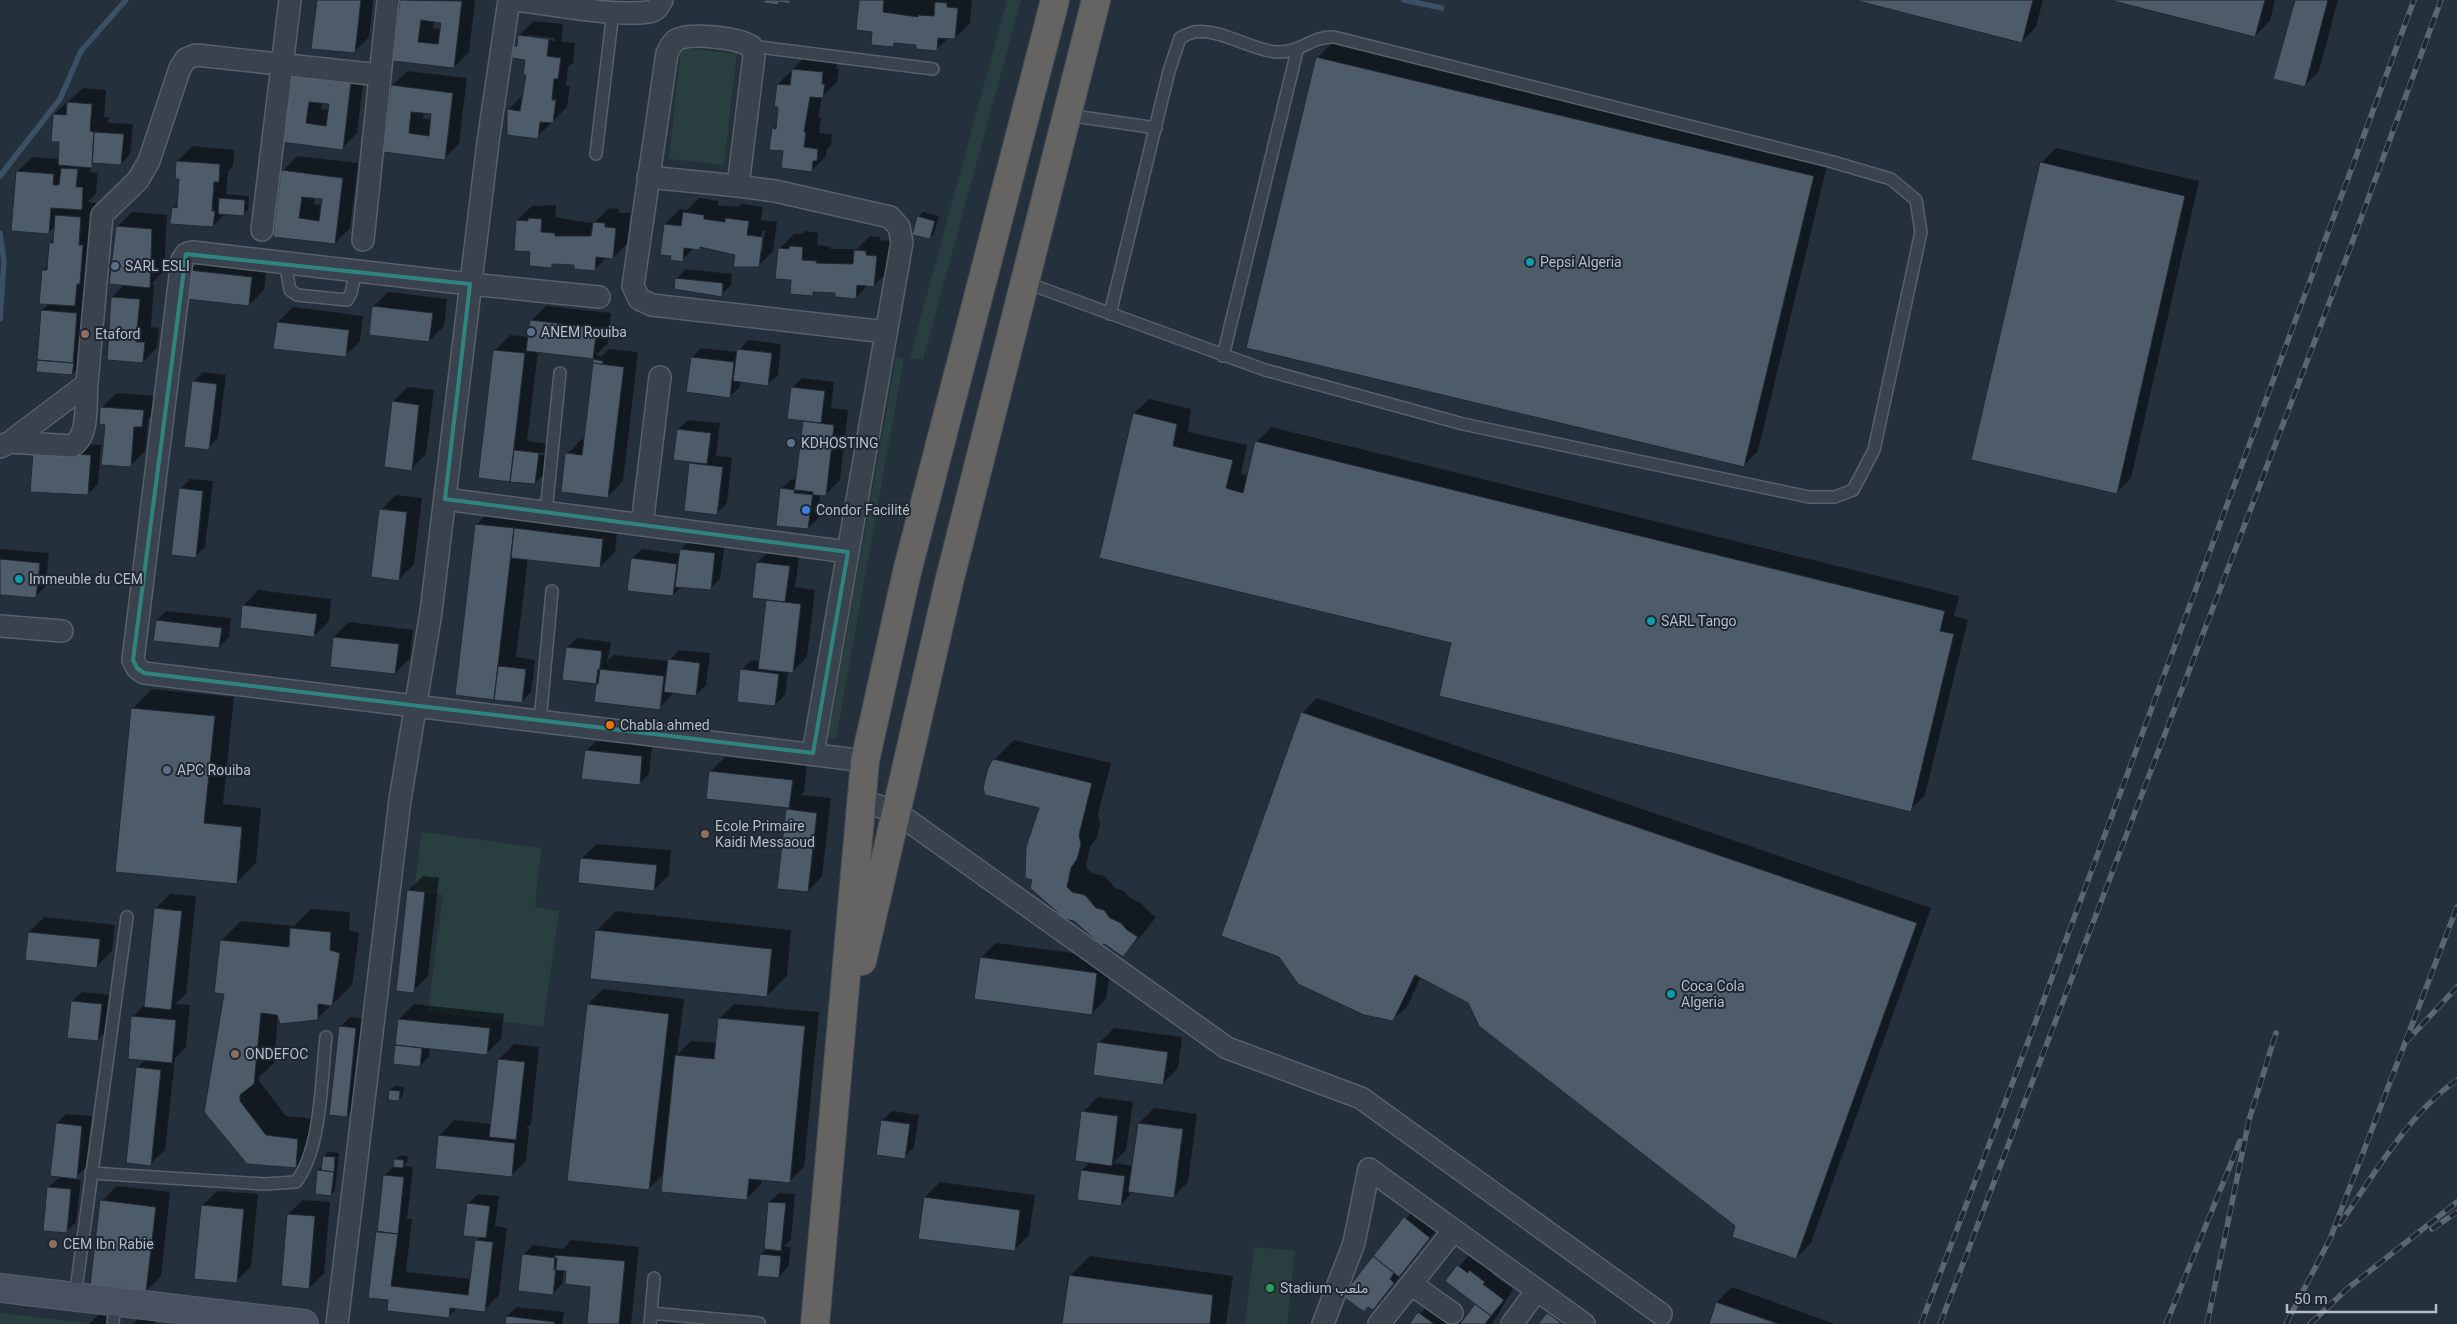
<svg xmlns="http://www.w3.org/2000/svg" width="2457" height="1324" font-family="Roboto,Vazirmatn,sans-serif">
<rect width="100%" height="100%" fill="#25303d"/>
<path fill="#283e3f" d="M1007,0H1021L923,360L910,357Z
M681,48L737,54L724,165L669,159Z
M896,357L904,359L836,739L828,738Z
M422,832L541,848L535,907L559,911L543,1027L428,1011L443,895L414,891Z
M1254,1247L1295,1251L1287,1324H1245Z
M0,1313L94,1324H0Z"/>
<path fill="#0007" fill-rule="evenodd" d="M318,0H373L369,37L354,52Z
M401,0H475L469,52L454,67L394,60ZM434,21L442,22L441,29L433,28Z
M860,0H972L970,23L955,38L949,37L936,50L917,44L897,42L894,46L874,31Z
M1859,0H2043L2036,27L2021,42Z
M2115,0H2275L2270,21L2255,36Z
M2296,0H2338L2319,71L2304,86Z
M534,21L563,24L561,42L575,43L573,63L568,67L566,86H570L567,107L537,137L508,110L523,95L528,74L527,59L515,46L519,42V36ZM527,35L555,38V41L527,37Z
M1332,43L1828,162L1758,451L1743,466L1317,58Z
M808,54L837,58L836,69H839L837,82L822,97L818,117H821L819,133L832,134L831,145L827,149L826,156L811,171L784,150L773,129L778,124L780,106L778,84Z
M365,68L357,133L342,148L282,141L290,76ZM322,102L330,103L329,110L321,109Z
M407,71L467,78L459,144L444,158L384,151L392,86ZM424,112L433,113L432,120L423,119Z
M83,88L106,90L104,117H109L108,123L133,124L130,154L121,164L96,162L91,166L90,172L98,173L96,194L88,202L96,203L90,290L82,298H91L82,364L72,374L42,310L50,303L43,270L48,265L50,243L55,238L56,225L48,233L17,172L32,157L59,159L61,141L54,114Z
M193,146L234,150L233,166L228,171L226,194L249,196L248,210L243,214L226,213L213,226L173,208L179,202L181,178L178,161Z
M2056,148L2199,181L2131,478L2116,493L2041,163Z
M297,156L358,163L350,228L335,243L275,236L283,171ZM315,197L323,198L322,205L314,204Z
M699,198L718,201V205L738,207L742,204L763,207L761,220L777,222L773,251L758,266L736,253L722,249L695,247L682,260L665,224L680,209L687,210ZM762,231H765L762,253H760Z
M556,205L555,217L590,223L596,221L609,208L619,209V213H630L628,243L613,258L607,257L594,270L575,264L555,263L551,266L531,251L517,220L532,206Z
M132,212L167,215L164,271L151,284H154L151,327L159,328L157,347L143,362L112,297L125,284L117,227Z
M923,212L939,216L934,234L929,238L918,217Z
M805,231L818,233L817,245L831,247L830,249H857L870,236L880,237V240L891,241L889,271L874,285H868L856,298L837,292L817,291L813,294L793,279L779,249L794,234H802Z
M205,255L267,262L264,290L249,305L190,270Z
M686,269L732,274L731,285L721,295L676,279Z
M388,292L447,299L444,326L429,341L373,307Z
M546,306L611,313L608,343L596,355L602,356L609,349L638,352L623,481L608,496L567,454L582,439H585L595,358L538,352L527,441L548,444L545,473L535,483L480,477L495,350L510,335L529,337L531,321ZM526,451L545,453V455L526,453Z
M293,307L363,316L360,341L345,356L278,322Z
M748,340L781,344L778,375L768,384L740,381V387L730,396L692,357L701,348L738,352Z
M203,372L226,375L218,438L208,448L193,382Z
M802,378L834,382L831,408L848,410L840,480L825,495L820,494L818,518L808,528L781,489L791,479L797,480L806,420L792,388Z
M408,387L434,390L426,454L411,469L393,402Z
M117,393L158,396L157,411L148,420L145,451L130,466L106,423L102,407Z
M1149,399L1191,409L1188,432L1247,445L1241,474L1249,476L1257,442L1271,427L1959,596L1954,616L1968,620L1925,795L1910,810L1453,642L1101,557L1134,413Z
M688,420L720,423L716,456L732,457L727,503L717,513L685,510L691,461L678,429Z
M44,443L101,445L98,484L88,494Z
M190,479L213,481L205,547L195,556L180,489Z
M396,495L422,498L414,564L399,579L381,510Z
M496,504L618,524L615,552L600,567L528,558L516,657L535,660L531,692L521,702L457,694L477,524Z
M691,540L725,543L720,579L710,589L682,586L673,595L632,559L642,549L680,554L681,549Z
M0,549L49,553L45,587L35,597L0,594Z
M767,553L799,557L795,587L815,590L807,657L792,672H788L785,695L775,705L742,670L751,660L760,661L769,599L757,563Z
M258,590L331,599L329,621L314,636L244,605Z
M166,611L231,618L229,637L219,647L157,620Z
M349,622L413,630L410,658L395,673L334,637Z
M577,638L611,642L607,661L614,655L669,661L679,650L710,653L706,685L696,695L675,692L659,708L597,683L567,647Z
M152,689L234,697L223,804L261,808L256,863L236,883L132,709Z
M1317,698L1931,908L1811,1243L1796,1258L1737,1225L1469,1002L1421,976L1408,1005L1393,1020L1302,713Z
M1014,740L1111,763L1098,814L1100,824L1097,838L1090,847L1086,867L1092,873L1105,876L1115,888L1124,891L1130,898L1141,903L1147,910L1156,917L1142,935L1123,955L1074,920L1041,807L994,760Z
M596,741L652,747L649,774L639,784L586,751Z
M725,757L807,765L804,792L800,795L831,798L822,876L808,891L787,810L791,807L708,798L710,772Z
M597,844L671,850L669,875L654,890L582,858Z
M423,876L439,878L428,976L413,991L408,891Z
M170,894L196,896L186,994L175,1004L190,1005L186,1047L175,1058L165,1150L150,1164L137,1068L146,1059L133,1017L145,1004L155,909Z
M311,909L350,912L349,930L359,933L352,985L317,1019L278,1015L274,1063L259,1077V1081L286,1116L317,1119L315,1147L296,1167L248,1163L225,993L221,941L241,921L294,926Z
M616,911L791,930L787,976L767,996L596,931Z
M44,917L115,925L112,951L97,966L29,932Z
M996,943L1112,958L1106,999L1091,1014L981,958Z
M603,989L684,999L677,1055L691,1041L717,1043L719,1019L734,1004L819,1012L804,1167L789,1181L762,1179L761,1184L746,1199L665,1173L648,1189L588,1004Z
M82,992L111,995L107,1030L98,1040L72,1001Z
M414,1004L504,1014L501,1039L486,1054L430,1048L429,1056L420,1066L394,1063L399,1019Z
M350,1017L365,1019L356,1106L346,1116L340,1027Z
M1114,1028L1182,1037L1178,1068L1163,1083L1099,1043Z
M514,1044L539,1047L531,1124L526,1128H529L526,1161L511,1176L440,1135L454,1120L492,1124L499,1059Z
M395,1086L404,1087L403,1095L398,1100L389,1099L390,1090Z
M1098,1097L1133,1102L1126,1150L1113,1163L1133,1166L1139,1123L1154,1108L1197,1114L1188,1182L1173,1197L1131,1191L1130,1195L1121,1205L1082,1170L1090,1162L1083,1112Z
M892,1111L919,1115L914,1147L904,1157L882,1121Z
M66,1114L92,1116L86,1167L74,1179L81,1180L76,1222L66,1232L49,1187L61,1176L57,1123Z
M328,1152L339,1153L335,1190L331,1195L318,1170L323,1166L324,1156Z
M400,1155L408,1156L407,1162L403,1166L413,1167L407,1219H412L406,1272L471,1279L476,1241L480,1236L468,1204L478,1194L499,1196L495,1226L507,1228L499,1295L484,1310L458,1307L448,1317L389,1299L379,1230L385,1175L395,1165V1160Z
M940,1182L1035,1195L1029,1235L1014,1250L925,1197Z
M117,1186L170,1192L161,1276L146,1291L102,1201Z
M217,1191L258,1194L251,1267L236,1281L202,1206Z
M779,1193L795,1194L791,1240L784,1246L791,1247L788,1267L779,1277L761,1255L767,1248L769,1202Z
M303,1200L330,1202L324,1273L309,1288L288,1214Z
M1415,1208L1439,1227L1382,1299L1373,1309L1344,1295Z
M571,1240L639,1247L631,1324H588L592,1285L564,1270L562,1284L552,1294L523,1255L533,1245L563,1249Z
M1090,1256L1233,1276L1226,1324H1064L1070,1276Z
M1468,1256L1494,1272L1492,1274L1513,1289L1492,1324H1411L1434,1298L1464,1321L1477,1304L1447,1281Z
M1732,1287L1835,1324H1710L1717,1302Z
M1563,1299L1596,1324H1540Z
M517,1307L564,1312L562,1324H506L507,1316Z
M105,1308L117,1324H89Z
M142,1315L156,1317L155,1324H133Z"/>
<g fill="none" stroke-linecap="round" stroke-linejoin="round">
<path stroke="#3b4f65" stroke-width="5.5" d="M1404,0L1442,8
M0,176L60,99L81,51L126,0
M0,233L4,261L0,319"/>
</g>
<path fill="#4e5b68" stroke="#202934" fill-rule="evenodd" d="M317,0H361L355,53L311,49Z
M400,0L462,1L454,68L392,61ZM421,20L441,23L438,44L418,42Z
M764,0H790V4L779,2L778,5L764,3Z
M859,0H884L883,12L918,17V15L934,16L935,2L947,3V7L958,8L955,39L938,38L937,51L916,49V45L894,43V47L871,45L872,32L856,30Z
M1854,0H2033L2022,43Z
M2109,0H2265L2255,37Z
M2295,0H2328L2305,87L2273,79Z
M518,35L549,39L547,56L561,58L558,79H554L552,100H556L553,123L540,122L538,139L507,135V109L520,111L526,75H523L525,60L512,58L513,46H517Z
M1316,57L1814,176L1744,467L1246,348Z
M792,69L823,72L822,84H825L823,98L810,97L804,132H806L804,147L818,149L817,161H813L812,172L781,168L783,151L769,150L772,128L776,129L778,107H774L777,84L790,85Z
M289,76L351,83L343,150L281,142ZM309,102L329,104L326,126L306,123Z
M391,85L453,93L445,160L383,152ZM411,112L431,114L429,136L409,133Z
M67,102L92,104L90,131L94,132L92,168L58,165L59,142H51L53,114L66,115Z
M94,132L124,134L121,165L92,163Z
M176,161L220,164L219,182H214L212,211H215L213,227L170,224L172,207L177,208L179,179H175Z
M2040,162L2185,196L2117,494L1971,460Z
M61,168L78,169L76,187H83L82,210L51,208L49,234L11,231L16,171L54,174L53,185H59Z
M281,170L343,178L335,244L273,237ZM302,197L322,199L319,221L299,218Z
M219,198L245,200L244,216L218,214Z
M683,212L704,215V219L725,222V218L749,221L747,235L763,237L759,267H733L735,255L700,247V250L684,248L683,262L670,260L671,256L660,255L664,224L681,226Z
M55,215L81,217L79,245H83L80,284H77L75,306L39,304L42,270H47L49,243H53Z
M917,216L935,221L930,239L912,235Z
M528,218L542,219L541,232L555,233V236H591L593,222L605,223V227L616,228L613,259L596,257L595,271L574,269V265L552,264V268L529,266L530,252L514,251L516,220L528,221Z
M116,226L152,229L150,288L109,284Z
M789,246L803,247L802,260L817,261L816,263L853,264L854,250L866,251V255L877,256L874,287L857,285L856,299L835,297V293L813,292V296L790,294L791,280L775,279L778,248L789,249Z
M189,270L252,277L249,306L186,299Z
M675,278L723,283L722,297L674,289Z
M111,297L140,299L136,342H145L143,363L107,360Z
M372,306L433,313L429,342L369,335Z
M41,310L77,313L73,363L37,360Z
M530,320L597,328L593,359L526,351Z
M277,322L349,330L346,357L273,349Z
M737,349L772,353L768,386L733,381Z
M493,350L525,353L510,482L478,478Z
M691,357L734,362L730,398L686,392Z
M593,359L603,361V364L593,363Z
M37,360L74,363L72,375L36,372Z
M593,363L624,367L608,498L561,492L565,453L582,455Z
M192,381L217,384L209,450L184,447Z
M791,387L825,391L821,423L787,419Z
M392,401L419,405L412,471L384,467Z
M100,407L144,410L142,427H134L131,467L101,465L105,425L99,424Z
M1133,413L1177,424L1173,446L1233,460L1226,488L1243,493L1255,441L1945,611L1940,631L1954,634L1911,812L1439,696L1451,643L1099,558Z
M803,421L834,425L826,496L794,493Z
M677,429L711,433L707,464L673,460Z
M514,450L539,453L535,484L510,482Z
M33,452L91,455L88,495L30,492Z
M689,463L723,467L717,515L684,511Z
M179,488L203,491L196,558L171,555Z
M780,488L813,492L808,529L776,526Z
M379,509L407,512L399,581L371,577Z
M475,524L514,528L494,700L455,695Z
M514,528L603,539L600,568L511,558Z
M680,549L715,553L711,590L675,587Z
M631,558L677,564L673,596L627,591Z
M0,559L40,563L36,598L0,595Z
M756,562L790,566L785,602L752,598Z
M766,600L801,604L793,673L758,669Z
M242,605L317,614L314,637L240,628Z
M156,620L222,628L219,648L153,641Z
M333,637L399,644L395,674L330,667Z
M566,647L602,651L598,684L562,680Z
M668,659L700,663L696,696L664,692Z
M498,666L526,669L522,703L494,700Z
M598,669L664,676L660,710L594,702Z
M740,669L779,674L775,706L737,702Z
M131,708L215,716L204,823L242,827L237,884L115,872Z
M1301,712L1917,923L1796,1259L1732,1237L1735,1226L1479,1026L1468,1003L1415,975L1393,1021L1364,1015L1298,984L1279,957L1221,936Z
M585,750L642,756L640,785L581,779Z
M993,759L1092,783L1079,835L1081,845L1077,859L1071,868L1067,887L1072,892L1085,895L1096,908L1104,910L1110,918L1121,923L1127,930L1138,937L1123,957L1106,945L1100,944L1074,921L1065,919L1030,888L1032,880L1025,878L1026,847L1039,808L985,795L983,788L988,768Z
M709,771L793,780L789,808L706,799Z
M786,809L817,813L808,892L777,889Z
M580,858L657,865L654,891L578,883Z
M407,890L425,892L414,993L396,991Z
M154,908L182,911L171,1010L144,1007Z
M290,928L331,932L330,950L340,953L332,1006L318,1004V1020L280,1024L277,1015L261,1013L254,1084L240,1095V1101L266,1135L298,1139L296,1168L247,1164L204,1112L224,994L214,993L220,940L289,947Z
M595,930L772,949L767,997L590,979Z
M28,932L100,939L97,968L25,960Z
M980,957L1097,973L1092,1015L974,999Z
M71,1001L102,1004L98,1041L67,1038Z
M587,1004L669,1014L649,1190L567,1181Z
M131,1016L176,1020L172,1063L128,1059Z
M718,1018L805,1026L790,1183L749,1179L747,1200L661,1192L675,1055L714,1059Z
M398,1019L490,1028L487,1055L395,1045Z
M339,1026L356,1028L347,1117L329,1115Z
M1097,1042L1168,1052L1163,1085L1093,1075Z
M395,1045L422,1048L420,1067L393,1064Z
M498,1059L525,1062L516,1140L489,1137Z
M136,1067L161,1070L151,1166L126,1163Z
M389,1090L400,1091L399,1101L388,1100Z
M1081,1111L1118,1116L1112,1166L1075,1161Z
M881,1120L910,1124L905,1159L876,1155Z
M56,1123L82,1126L77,1179L50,1176Z
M1138,1123L1183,1129L1174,1198L1128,1192Z
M438,1135L515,1143L512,1177L435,1169Z
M323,1156L335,1157L334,1172L321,1170Z
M394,1159L404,1160L403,1168L393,1167Z
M317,1170L334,1172L331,1196L315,1194Z
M1081,1170L1125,1176L1121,1206L1077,1200Z
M383,1175L404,1177L398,1234L377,1232Z
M47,1187L71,1189L67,1233L43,1231Z
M924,1197L1020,1210L1015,1251L918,1239Z
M100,1200L156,1207L146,1292L90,1285Z
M768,1202L786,1203L781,1251L764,1249Z
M467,1203L490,1206L486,1238L463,1236Z
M201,1205L244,1209L237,1283L194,1279Z
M287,1214L315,1216L309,1289L281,1286Z
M1404,1217L1430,1238L1399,1277L1373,1256Z
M376,1231L398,1234L391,1286L468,1295L475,1240L493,1242L485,1312L450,1308L449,1318L387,1311L388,1300L368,1298Z
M522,1254L557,1258L553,1295L518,1291Z
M760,1254L781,1256L779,1278L757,1276Z
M555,1255L625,1261L619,1324H587L590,1287L565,1284L566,1271L554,1270Z
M1373,1256L1394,1273L1390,1279L1394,1283L1373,1310L1368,1307L1364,1312L1342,1296Z
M1457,1265L1468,1273L1469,1270L1485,1282L1483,1284L1504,1300L1491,1316L1445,1281Z
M1069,1275L1213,1295L1210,1324H1062Z
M1716,1302L1779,1324H1709Z
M1475,1304L1491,1316L1485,1324H1460Z
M1418,1312L1434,1324H1409Z
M1547,1313L1553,1317L1562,1324H1538Z
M506,1316L555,1322L554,1324H505Z"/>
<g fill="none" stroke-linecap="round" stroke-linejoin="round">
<defs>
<path id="service" d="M751,46L933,69
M1067,115L1156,128
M596,154L613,11
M285,262L290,290L297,295L347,300L351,293L356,270
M1024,282L1265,370L1463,424L1809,497H1835L1853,490L1874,450L1921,232L1916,200L1891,179L1833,162L1334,37C1311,36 1302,53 1276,52C1251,50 1220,28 1194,32C1190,33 1184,36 1180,38L1169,71L1110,314
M1223,356L1297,51
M546,512L560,373
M540,722L552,591
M91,1173L264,1184L296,1182C322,1148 321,1079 326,1037
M75,1297L127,917
M651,1313L759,1323
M113,1324L115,1301
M650,1324L654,1278"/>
<path id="minor" d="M514,0C551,4 613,17 649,12C656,11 659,6 662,0
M648,177L738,186L754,56L751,46C737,38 691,32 676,40C672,43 669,49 667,53L633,286L639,299L652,305L886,332
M738,186L775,191L890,217L899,227L902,242L813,753
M262,230L290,0
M363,240L388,0
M599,297L470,284L192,252L186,254L182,260L133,660L137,668L144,673L865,761
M10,442L72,446C90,436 85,402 87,384
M0,447L10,442L87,384L102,215L138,180L149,161L180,68L186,59L196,55L380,75
M445,499L848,552
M642,525L660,377
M0,626L62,631
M863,801L896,812L1227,1048L1361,1098L1661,1314
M1411,1284L1452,1313
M337,1324L400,800L431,612L488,142L509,0
M1323,1324L1354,1243L1369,1169L1584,1324
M1379,1324L1454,1230
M1512,1324L1537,1290"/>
<path id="secondary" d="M0,1288L304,1324"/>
<path id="trunk" d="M862,961L949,582L1096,0
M815,1324L865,761L907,572L1055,0"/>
</defs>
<use href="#service" stroke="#57606b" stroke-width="14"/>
<use href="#minor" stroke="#57606b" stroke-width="24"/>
<use href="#secondary" stroke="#57606b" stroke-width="30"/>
<use href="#trunk" stroke="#444d58" stroke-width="30"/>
<use href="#service" stroke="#39424d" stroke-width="11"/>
<use href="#minor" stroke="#39424d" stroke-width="21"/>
<use href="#secondary" stroke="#475160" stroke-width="28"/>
<use href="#trunk" stroke="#656462" stroke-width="28"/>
<defs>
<path id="rail" d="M2406,1042L2457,987
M2340,1224C2372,1177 2410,1112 2457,1080
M2432,1229L2457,1212
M1921,1324L2037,1018L2414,0
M1940,1324L2349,251L2441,0
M2166,1324L2240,1141
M2207,1324L2249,1120L2276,1033
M2286,1324L2330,1239L2457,907
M2310,1324L2347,1289L2457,1202"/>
</defs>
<use href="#rail" stroke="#5b6674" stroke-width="5.5"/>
<use href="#rail" stroke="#1e2732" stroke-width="4" stroke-dasharray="11" stroke-linecap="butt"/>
</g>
<path fill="none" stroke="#308480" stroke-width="4" stroke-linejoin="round" d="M186,254L470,284L445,499L848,552L813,753L144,673L137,668L133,660Z"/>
<g fill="#0f9aa8" stroke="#1e2732" stroke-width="2">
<circle cx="1530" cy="262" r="5"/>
<circle cx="19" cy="579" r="5"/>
<circle cx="1651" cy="621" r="5"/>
<circle cx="1671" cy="994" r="5"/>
</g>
<g fill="#5c6f8a" stroke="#1e2732" stroke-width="2">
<circle cx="115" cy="266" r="5"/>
<circle cx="531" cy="332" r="5"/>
<circle cx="791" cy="443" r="5"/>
<circle cx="167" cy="770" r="5"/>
</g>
<g fill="#8d6e63" stroke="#1e2732" stroke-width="2">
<circle cx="85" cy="334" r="5"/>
<circle cx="705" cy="834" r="5"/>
<circle cx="235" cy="1054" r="5"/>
<circle cx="53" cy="1244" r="5"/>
</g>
<circle fill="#3f7fe0" stroke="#1e2732" stroke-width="2" cx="806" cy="510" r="5"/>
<circle fill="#e8710a" stroke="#1e2732" stroke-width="2" cx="610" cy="725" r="5"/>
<circle fill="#2e9e5b" stroke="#1e2732" stroke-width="2" cx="1270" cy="1288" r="5"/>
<g text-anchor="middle" stroke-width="4" stroke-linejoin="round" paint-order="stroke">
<g font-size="14" fill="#b5bdc8" stroke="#1e2732" text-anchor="start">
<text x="1540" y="267">Pepsi Algeria</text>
<text x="125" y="271">SARL ESLI</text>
<text x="541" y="337">ANEM Rouiba</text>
<text x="95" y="339">Etaford</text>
<text x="801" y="448">KDHOSTING</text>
<text x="816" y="515">Condor Facilité</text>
<text x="29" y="584">Immeuble du CEM</text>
<text x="1661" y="626">SARL Tango</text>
<text x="620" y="730">Chabla ahmed</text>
<text x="177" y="775">APC Rouiba</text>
<text x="715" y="831">Ecole Primaire<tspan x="715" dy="16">Kaidi Messaoud</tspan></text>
<text x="1681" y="991">Coca Cola<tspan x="1681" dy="16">Algeria</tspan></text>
<text x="245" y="1059">ONDEFOC</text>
<text x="63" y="1249">CEM Ibn Rabie</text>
<text x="1280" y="1293">Stadium ملعب</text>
</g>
</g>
<path d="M2287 1304v8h149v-8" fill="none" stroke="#b5bdc8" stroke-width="2.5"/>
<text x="2294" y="1304" font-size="15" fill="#b5bdc8" stroke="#1e2732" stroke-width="4" paint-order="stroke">50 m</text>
</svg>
